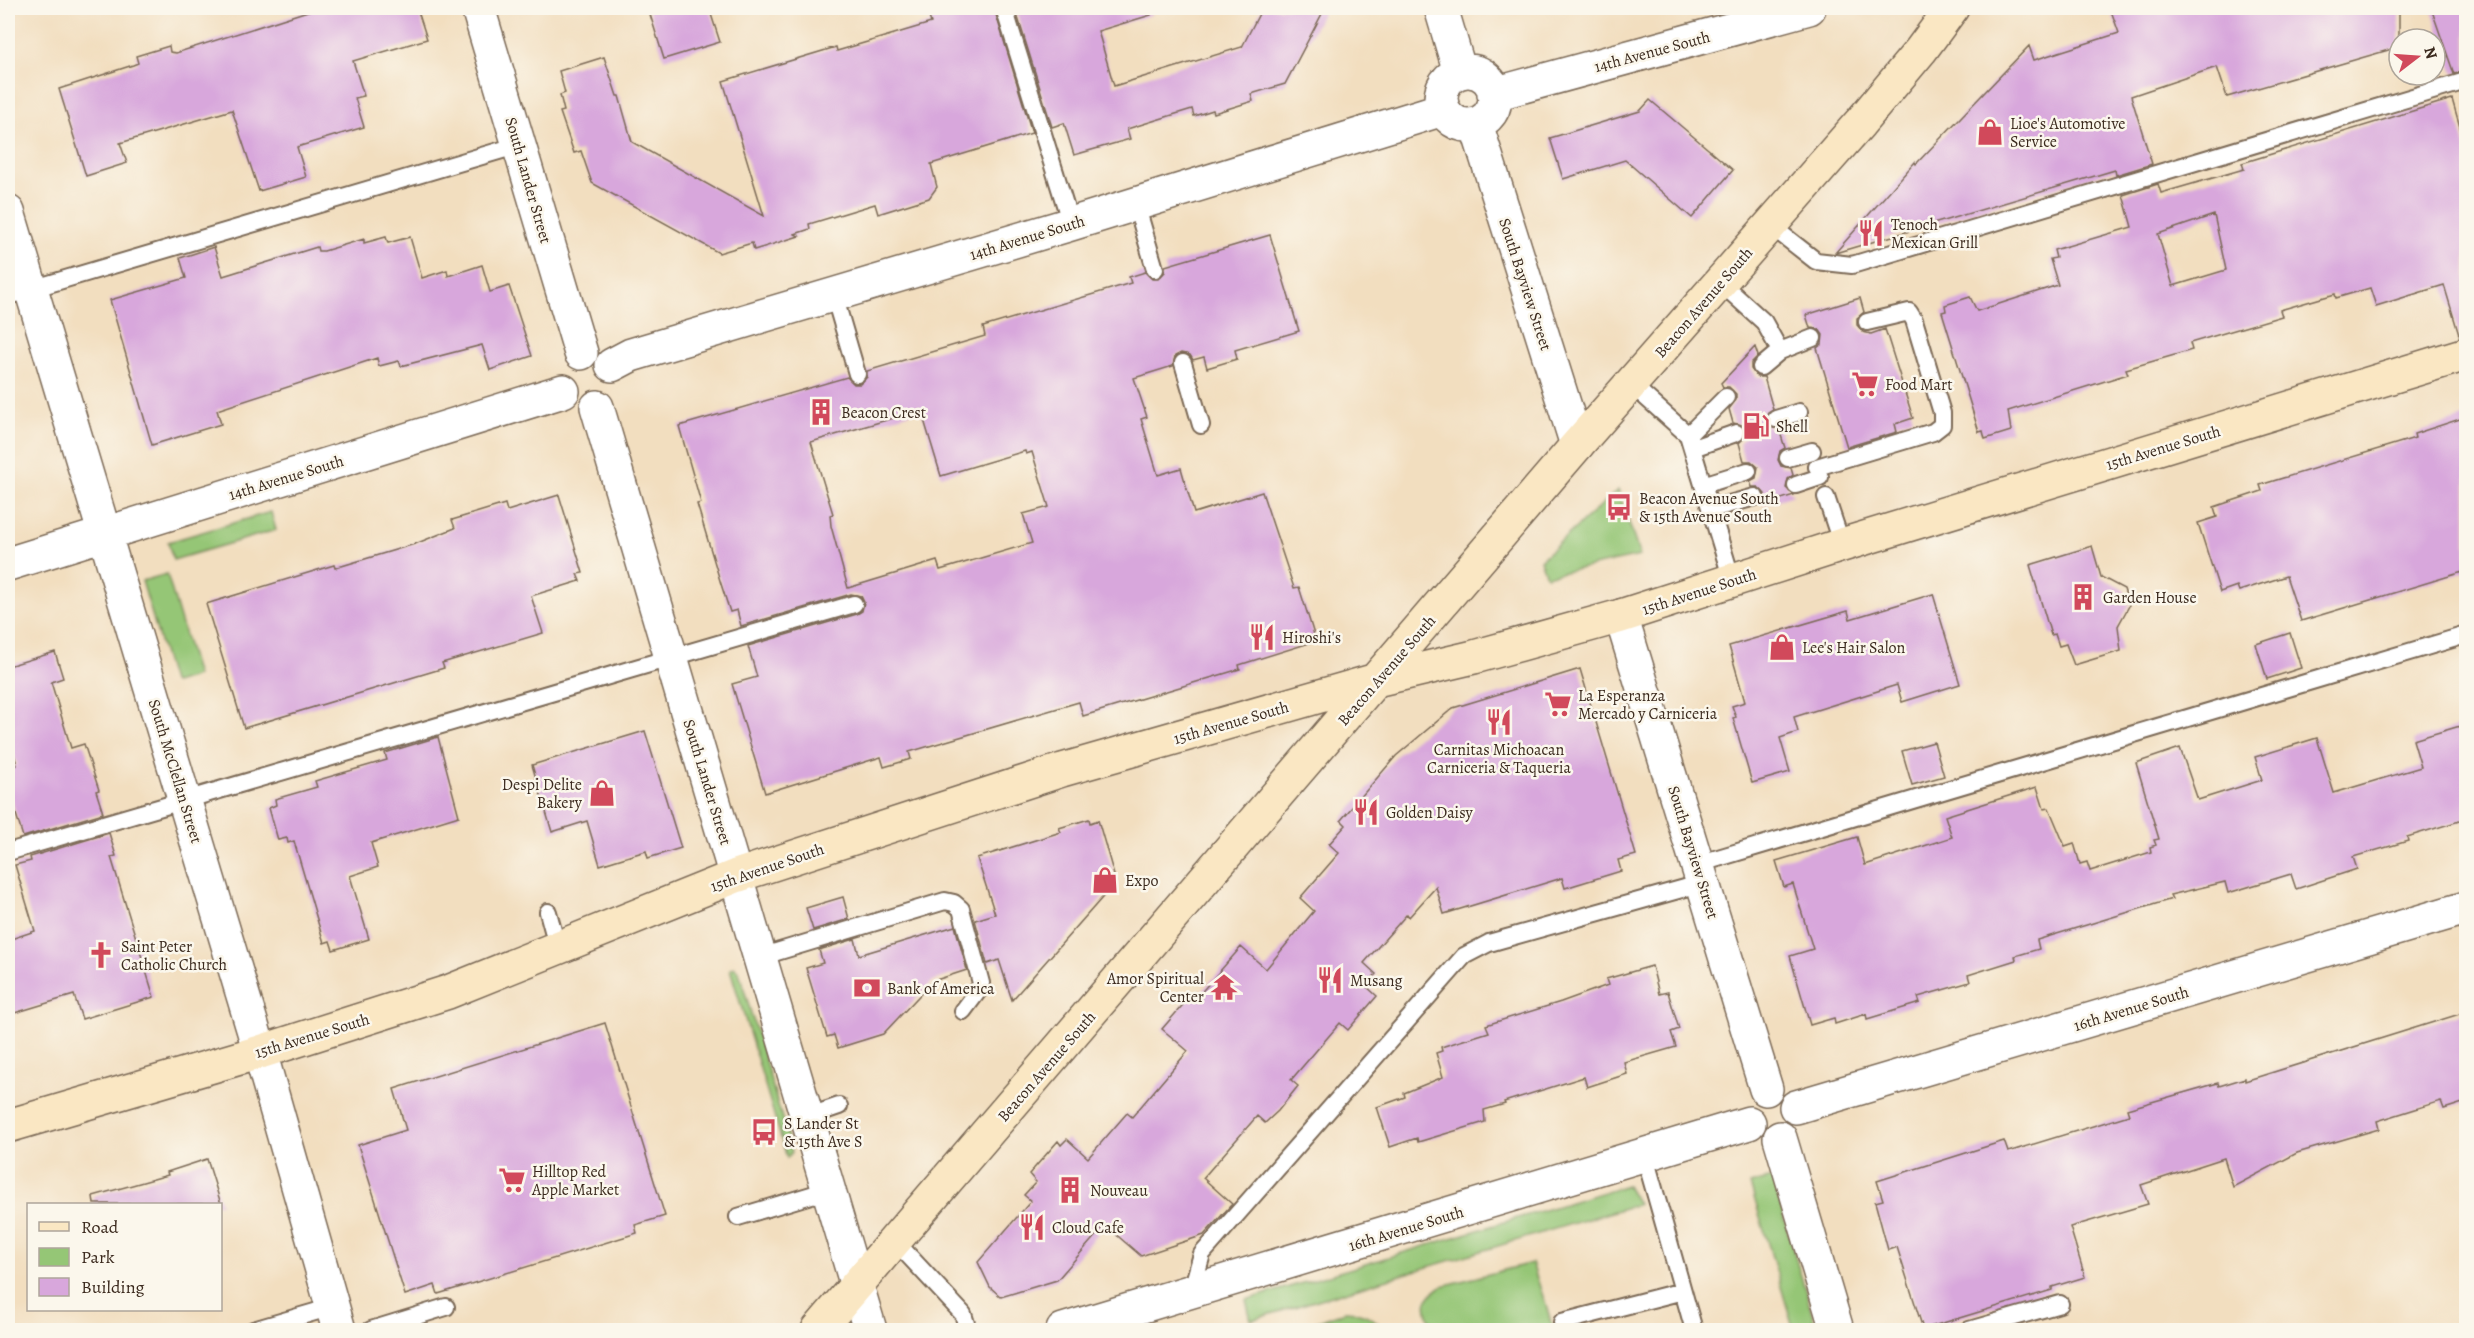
<svg xmlns="http://www.w3.org/2000/svg" width="2474" height="1338" font-family="Alegreya,serif">
<rect width="100%" height="100%" fill="#fbf7ec"/>
<filter id="ink" filterUnits="userSpaceOnUse"><feTurbulence type="fractalNoise" baseFrequency=".0167" numOctaves="2"/><feDisplacementMap in="SourceGraphic" scale="12" xChannelSelector="R" yChannelSelector="G"/><feConvolveMatrix kernelMatrix="1 2 1 2 8 2 1 2 1" color-interpolation-filters="sRGB"/></filter>
<filter id="wash" filterUnits="userSpaceOnUse"><feTurbulence type="fractalNoise" baseFrequency=".008" numOctaves="4" result="noise"/><feDisplacementMap in="SourceGraphic" scale="24" xChannelSelector="R" yChannelSelector="G"/><feGaussianBlur stdDeviation="1.35" result="paint"/><feColorMatrix in="noise" values="0 0 0 0 0 0 0 0 0 0 0 0 0 0 0 0 0 1.4 0 .05"/><feComposite in="paint" operator="in"/></filter>
<g filter="url(#wash)">
<rect width="100%" height="100%" fill="#f2debf"/>
<path fill="#95c676" stroke="#68784a" stroke-width="1.5" d="M1618,490L1640,556L1546,576L1540,560Z
M271,512L276,530L173,560L168,542Z
M167,574L197,676L175,683L172,682L142,581Z
M734,967L739,972L792,1152L787,1158L730,969Z
M1772,1178L1817,1330H1794L1750,1184Z
M1627,1185L1638,1204L1251,1320L1246,1300Z
M1532,1263L1554,1330H1433C1426,1308 1419,1300 1442,1286Z
M1345,1311C1361,1312 1375,1316 1383,1330H1282L1314,1323Z"/>
<g id="blocks">
<path fill="#d8a7dc" fill-rule="evenodd" d="M317,8H417L427,39L353,61L364,96L355,98L364,127L297,147L306,177L259,191L232,110L120,143L127,163L86,176L59,89L133,65L138,63L136,56L169,46L170,52L176,53Z
M648,8H709L720,42L664,59Z
M926,8H994L1032,133L931,164L937,187L929,198L878,214L875,204L809,224L810,229L795,234L799,236L754,250L752,243L719,253L592,183L581,151L574,153L560,112L564,111L560,95L565,93L559,71L604,57L617,96H619L632,142L764,216L723,81L836,47L837,51L931,23Z
M1015,8H1150L1151,15L1098,31L1114,86L1242,47L1262,8H1325L1285,84L1251,94L1253,101L1214,113L1213,110L1194,116L1192,109L1127,129L1130,139L1074,155L1064,123L1052,127Z
M2110,8H2399V47L2227,97L2217,67L2131,96L2152,164L2116,175L2115,170L1835,253L1915,162L1916,164L2029,46L2034,60L2119,33Z
M2431,8H2466V71L2454,74Z
M2452,99L2466,148V334L2459,335L2444,285L2376,306L2370,288L2336,298L2335,294L2280,310L2282,316L2190,343L2192,350L2126,369L2128,374L2008,411L2011,431L1985,439L1983,431L1979,432L1942,312L1946,311L1945,305L1970,297L1977,311L2058,285L2050,259L2056,258L2054,250L2132,227L2123,195L2158,184L2161,193L2244,169L2242,163ZM2214,215L2226,270L2173,286L2158,234Z
M1650,100L1733,170L1692,218L1625,160L1563,179L1550,138L1640,111Z
M1270,235L1299,331L1235,350L1237,359L1207,368L1204,357L1193,360L1190,355L1181,353L1175,356L1173,366L1134,378L1147,417L1141,419L1158,475L1181,468L1194,513L1262,492L1294,588L1299,587L1316,641L1239,665L1240,669L1083,716L1079,702L909,752L911,759L884,767L881,757L765,793L732,684L757,677L748,646L857,614L862,611L864,602L861,596L851,594L741,626L737,610L730,612L721,584L697,504L701,503L679,426L847,377L854,384H860L867,377V371L985,336L983,327L1131,283L1129,277L1145,272L1152,279H1158L1165,272V266ZM921,410L941,476L1025,451L1026,454L1032,452L1049,507L1023,514L1032,543L940,570L937,561L848,588L831,526L830,515L833,514L811,442Z
M386,237L388,243L410,237L422,278L447,270L448,276L482,265L490,292L509,286L532,356L490,370L482,345L401,366L399,361L379,366L377,358L217,410L221,424L152,445L110,300L186,278L180,258L214,247L223,276L317,247L318,251H324L364,239V243Z
M1860,298L1864,312L1857,318V325L1863,332L1871,334L1885,329L1913,418L1895,424L1897,432L1847,447L1817,348L1822,344L1823,335L1819,329L1810,328L1806,315Z
M1755,347L1758,356L1751,363V369L1757,377H1764L1773,409L1768,412L1766,421L1769,427L1779,429L1785,448L1780,451L1778,460L1781,466L1791,468L1793,475L1788,479L1786,488L1794,495L1762,505L1765,494L1758,487H1752L1750,481L1756,478L1758,467L1751,461H1744L1739,443L1746,436V429L1742,425L1733,423L1729,409L1736,400V394L1729,387H1723L1721,383Z
M2466,417V571L2301,621L2286,576L2239,591L2237,586L2220,592L2198,523L2217,517L2214,507L2262,491L2260,485L2415,438L2414,434Z
M559,495L583,573L577,574L580,581L531,596L543,633L442,663L444,668L244,728L206,604L334,565L335,568L415,544L455,528L452,520L505,504L507,511Z
M2092,546L2101,577L2124,589L2129,606L2118,626L2121,651L2074,665L2066,644L2059,646L2055,634L2051,635L2030,565Z
M1933,594L1960,684L1902,702L1897,685L1794,717L1798,732L1780,738L1790,772L1752,783L1733,718L1736,717L1732,706L1745,702L1729,646L1848,611L1850,619Z
M2290,633L2301,668L2267,679L2256,644Z
M55,652L63,678L51,682L71,748L84,744L99,790L96,791L103,813L23,837L8,788V768L17,765L8,733V666Z
M1580,669L1636,855L1618,860L1621,871L1565,888L1562,878L1444,914L1436,887L1409,917L1407,914L1364,963L1376,974L1366,986L1377,996L1348,1030L1340,1023L1291,1080L1298,1086L1278,1111L1265,1123L1257,1116L1203,1178L1232,1204L1204,1235L1141,1256L1105,1225L1057,1280L1001,1297L990,1287L978,1262L1031,1201L1024,1195L1036,1182L1029,1174L1058,1141L1061,1145L1067,1139L1088,1158L1127,1113L1132,1117L1188,1051L1162,1029L1194,992L1198,996L1241,947L1266,969L1314,911L1300,898L1339,853L1329,844L1346,825L1341,820L1396,756L1453,708Z
M2460,726L2466,747V819L2407,837L2408,841L2353,857L2357,869L2296,889L2291,874L2228,893L2225,882L2170,895L2172,899L2037,940L2039,949L2015,956L2016,960L1968,975L1970,982L1918,997L1920,1003L1867,1019L1866,1014L1835,1024L1834,1018L1810,1025L1790,956L1813,949L1793,884L1784,887L1776,861L1857,837L1865,865L1952,837L1945,816L2037,787L2044,809L2049,808L2065,846L2074,843L2080,864L2087,862L2090,871L2151,852L2150,847L2156,845L2154,840L2159,839L2136,763L2180,748L2198,800L2262,780L2255,757L2317,738L2334,793L2421,767L2413,740Z
M645,731L681,848L648,858L646,851L600,865L587,821L552,832L532,765Z
M438,737L459,816L371,843L378,867L350,876L369,939L333,950L330,941L324,943L294,841L288,843L287,838L278,840L269,808L276,805L275,799L317,787L315,781L387,760L385,753Z
M1934,742L1944,776L1912,785L1902,751Z
M1089,819L1090,823L1098,820L1116,882L1012,1000L999,960L987,964L975,920L995,914L977,858L1061,832L1059,828Z
M109,833L116,856L111,857L154,997L82,1019L74,995L8,1015V940L35,931L15,865L31,861L30,857Z
M843,897L849,919L813,930L806,908Z
M955,926L967,970L933,981L883,1034L838,1048L834,1035L827,1037L806,968L823,963L819,950L855,939L859,955Z
M1652,966L1659,994L1668,992L1679,1029L1671,1032L1676,1047L1624,1062L1627,1074L1587,1087L1584,1077L1504,1102L1505,1104L1484,1110L1485,1122L1418,1142L1417,1138L1390,1147L1377,1107L1405,1097L1404,1093L1443,1077L1436,1053L1442,1051L1441,1047L1489,1032L1486,1025L1561,1002L1608,985L1606,979Z
M2466,1012V1102L2444,1109L2441,1101L2377,1121L2379,1129L2297,1153L2233,1187L2224,1158L2141,1185L2148,1204L2070,1227L2085,1277L2052,1287V1290L1923,1329L1897,1247L1888,1250L1875,1202L1883,1200L1877,1181L2004,1141L2008,1152L2129,1115L2127,1109L2218,1083L2219,1086L2245,1078V1081Z
M605,1023L665,1216L635,1225L637,1233L438,1294L435,1285L405,1295L358,1145L406,1130L394,1089Z
M207,1159L221,1204H94L93,1196L168,1175L167,1172Z"/>
</g>
</g>
<g filter="url(#ink)">
<use href="#blocks" fill-opacity="0" stroke="#7b6956" stroke-width="1.5"/>
<g fill="none" stroke-linecap="round" stroke-linejoin="round">
<defs>
<path id="service" d="M1004,8L1071,224
M1136,204L1155,269
M1770,225L1816,261L1852,265L2466,81
M1721,283L1764,322L1780,351
M834,295L857,374
M8,296L519,145
M1183,363L1201,425
M1761,367L1780,351L1813,338
M1631,384L1688,435L1732,580
M1776,419L1799,412
M1688,435L1726,397
M1693,448L1736,433
M1788,458L1812,451
M1817,467L1933,432L1942,425V413L1914,320L1909,312L1867,322
M1703,485L1748,471
M1796,485L1820,477
M1826,497L1842,545
M1711,509L1755,497
M8,852L854,604
M1698,864L2466,635
M548,912L558,949
M760,957L945,901L954,903L961,909L981,983L978,991L963,1011
M807,1117L839,1106
M1645,1157L1694,1330
M738,1217L828,1190
M896,1242L963,1314L968,1330
M1191,1293L1202,1254L1464,956L1489,943L1703,883
M1562,1322L1683,1291
M253,1330L332,1307
M371,1330L446,1307
M1969,1330L2060,1304"/>
<path id="minor" d="M478,8L581,353
M1441,8L1460,72
M1441 98a27 27 0 1 1 54 0a27 27 0 1 1-54 0Z
M1494,94L1809,8
M1476,124L1577,445
M8,212L260,1052
M612,365L631,355L1071,224L1443,109
M597,407L870,1330
M8,564L563,391
M1621,616L1766,1089
M1796,1107L2466,908
M1780,1138L1837,1330
M1063,1330L1749,1123"/>
<path id="tertiary" d="M260,1052L339,1330"/>
<path id="secondary" d="M8,1126L260,1052L448,992L736,876L1062,770L1376,680L1474,657L1621,616L1842,545L2466,354
M818,1330L1577,445L1860,123L1921,50L1952,8"/>
</defs>
<use href="#service" stroke="#7b6956" stroke-width="20"/>
<use href="#minor" stroke="#7b6956" stroke-width="36"/>
<use href="#tertiary" stroke="#7b6956" stroke-width="36"/>
<use href="#secondary" stroke="#7b6956" stroke-width="36"/>
<use href="#service" stroke="#fff" stroke-width="16"/>
<use href="#minor" stroke="#fff" stroke-width="33"/>
<use href="#tertiary" stroke="#fff" stroke-width="33"/>
<use href="#secondary" stroke="#fae7c3" stroke-width="33"/>
</g>
</g>
<defs>
<symbol id="shop-bare" viewBox="-9 -9 18 18"><path d="M-5-2.5h2.3a2.7 3.5 0 0 1 5.4 0H5L5.5 6h-11ZM-1.5-2.5h3a1.5 2.3 0 0 0-3 0Z" fill="#d1495b" stroke="#fbf7ec" stroke-width="2.5" paint-order="stroke"/></symbol>
<symbol id="restaurant-bare" viewBox="-9 -9 18 18"><path d="M-5-6h1v4h1v-4h1v4h1v-4h1v5L-1.5 .5V6h-2V.5L-5-1ZM5-6V6H3V1.5H1.5Q1.5-4 5-6Z" fill="#d1495b" stroke="#fbf7ec" stroke-width="2.5" paint-order="stroke"/></symbol>
<symbol id="supermarket-bare" viewBox="-9 -9 18 18"><path d="M-6-5.5h2.5l.6 2H6L4.5 2H-2.5L-4.4-4H-6ZM-1.5 3.2a1.3 1.3 0 1 0 .1 0ZM3 3.2a1.3 1.3 0 1 0 .1 0Z" fill="#d1495b" stroke="#fbf7ec" stroke-width="2.5" paint-order="stroke"/></symbol>
<symbol id="building-bare" viewBox="-9 -9 18 18"><path d="M-4-6H4V6H1V3H-1V6H-4ZM-2.5-4.3h1.7v1.8h-1.7ZM.8-4.3h1.7v1.8H.8ZM-2.5-1h1.7V.8h-1.7ZM.8-1h1.7V.8H.8Z" fill="#d1495b" stroke="#fbf7ec" stroke-width="2.5" paint-order="stroke"/></symbol>
<symbol id="fuel-bare" viewBox="-9 -9 18 18"><path d="M-5.5-6h7V0h2V4h1.3V-2.5L3-4.5l.8-.8L6-3V5H2.5V1h-1V6h-7ZM-4.2-4.7v3.2H.2V-4.7Z" fill="#d1495b" stroke="#fbf7ec" stroke-width="2.5" paint-order="stroke"/></symbol>
<symbol id="bus-bare" viewBox="-9 -9 18 18"><path d="M-5-6H5V4H4V6H2V4H-2V6H-4V4H-5ZM-3.5-4V0h7V-4ZM-3.5 1.2v1.5H-2V1.2ZM2 1.2v1.5H3.5V1.2Z" fill="#d1495b" stroke="#fbf7ec" stroke-width="2.5" paint-order="stroke"/></symbol>
<symbol id="church-bare" viewBox="-9 -9 18 18"><path d="M-1.2-6h2.4v3.5h3.3v2.4h-3.3V6h-2.4V-.1h-3.3v-2.4h3.3Z" fill="#d1495b" stroke="#fbf7ec" stroke-width="2.5" paint-order="stroke"/></symbol>
<symbol id="temple-bare" viewBox="-9 -9 18 18"><path d="M0-6L5-2H3V0L6.5 2.5H4V6H1.5V3h-3V6H-4V2.5H-6.5L-3 0V-2H-5Z" fill="#d1495b" stroke="#fbf7ec" stroke-width="2.5" paint-order="stroke"/></symbol>
<symbol id="bank-bare" viewBox="-9 -9 18 18"><path d="M-6-4H6V4H-6ZM0-2.3a2.3 2.3 0 1 0 0 4.6a2.3 2.3 0 1 0 0-4.6Z" fill="#d1495b" stroke="#fbf7ec" stroke-width="2.5" paint-order="stroke"/></symbol>
</defs>
<g fill-rule="evenodd">
<use href="#shop-bare" x="1971" y="113" width="38" height="38"/>
<use href="#restaurant-bare" x="1852" y="214" width="38" height="38"/>
<use href="#supermarket-bare" x="1846" y="365" width="38" height="38"/>
<use href="#building-bare" x="802" y="393" width="38" height="38"/>
<use href="#fuel-bare" x="1737" y="407" width="38" height="38"/>
<use href="#bus-bare" x="1600" y="488" width="38" height="38"/>
<use href="#building-bare" x="2064" y="578" width="38" height="38"/>
<use href="#restaurant-bare" x="1243" y="618" width="38" height="38"/>
<use href="#shop-bare" x="1763" y="628" width="38" height="38"/>
<use href="#supermarket-bare" x="1539" y="685" width="38" height="38"/>
<use href="#restaurant-bare" x="1480" y="703" width="38" height="38"/>
<use href="#shop-bare" x="583" y="774" width="38" height="38"/>
<use href="#restaurant-bare" x="1347" y="793" width="38" height="38"/>
<use href="#shop-bare" x="1086" y="861" width="38" height="38"/>
<use href="#church-bare" x="82" y="936" width="38" height="38"/>
<use href="#restaurant-bare" x="1311" y="961" width="38" height="38"/>
<use href="#temple-bare" x="1205" y="968" width="38" height="38"/>
<use href="#bank-bare" x="848" y="969" width="38" height="38"/>
<use href="#bus-bare" x="745" y="1113" width="38" height="38"/>
<use href="#supermarket-bare" x="493" y="1161" width="38" height="38"/>
<use href="#building-bare" x="1051" y="1171" width="38" height="38"/>
<use href="#restaurant-bare" x="1013" y="1208" width="38" height="38"/>
</g>
<g text-anchor="middle" stroke-width="5" stroke-linejoin="round" paint-order="stroke">
<g font-size="16" fill="#3b2a1e" stroke="#fbf7ec">
<text transform="translate(1652 51) rotate(-15)" y="6">14th Avenue South</text>
<text transform="translate(529 180) rotate(74)" y="6">South Lander Street</text>
<text transform="translate(1027 237) rotate(-17)" y="6">14th Avenue South</text>
<text transform="translate(1526 284) rotate(72)" y="6">South Bayview Street</text>
<text transform="translate(1703 302) rotate(-49)" y="6">Beacon Avenue South</text>
<text transform="translate(2163 447) rotate(-17)" y="6">15th Avenue South</text>
<text transform="translate(286 477) rotate(-17)" y="6">14th Avenue South</text>
<text transform="translate(1699 591) rotate(-18)" y="6">15th Avenue South</text>
<text transform="translate(1386 670) rotate(-49)" y="6">Beacon Avenue South</text>
<text transform="translate(1231 722) rotate(-16)" y="6">15th Avenue South</text>
<text transform="translate(176 771) rotate(73)" y="6">South McClellan Street</text>
<text transform="translate(708 782) rotate(73)" y="6">South Lander Street</text>
<text transform="translate(1694 852) rotate(73)" y="6">South Bayview Street</text>
<text transform="translate(767 867) rotate(-19)" y="6">15th Avenue South</text>
<text transform="translate(2131 1008) rotate(-17)" y="6">16th Avenue South</text>
<text transform="translate(312 1035) rotate(-17)" y="6">15th Avenue South</text>
<text transform="translate(1046 1066) rotate(-49)" y="6">Beacon Avenue South</text>
<text transform="translate(1406 1228) rotate(-17)" y="6">16th Avenue South</text>
</g>
<g font-size="16" fill="#3b2a1e" stroke="#fbf7ec" text-anchor="start">
<text x="2010" y="129">Lioe's Automotive<tspan x="2010" dy="18">Service</tspan></text>
<text x="1891" y="230">Tenoch<tspan x="1891" dy="18">Mexican Grill</tspan></text>
<text x="1885" y="390">Food Mart</text>
<text x="841" y="418">Beacon Crest</text>
<text x="1776" y="432">Shell</text>
<text x="1639" y="504">Beacon Avenue South<tspan x="1639" dy="18">&amp; 15th Avenue South</tspan></text>
<text x="2103" y="603">Garden House</text>
<text x="1282" y="643">Hiroshi's</text>
<text x="1802" y="653">Lee's Hair Salon</text>
<text x="1578" y="701">La Esperanza<tspan x="1578" dy="18">Mercado y Carniceria</tspan></text>
<text x="1499" y="755" text-anchor="middle">Carnitas Michoacan<tspan x="1499" dy="18">Carniceria &amp; Taqueria</tspan></text>
<text x="582" y="790" text-anchor="end">Despi Delite<tspan x="582" dy="18">Bakery</tspan></text>
<text x="1386" y="818">Golden Daisy</text>
<text x="1125" y="886">Expo</text>
<text x="121" y="952">Saint Peter<tspan x="121" dy="18">Catholic Church</tspan></text>
<text x="1204" y="984" text-anchor="end">Amor Spiritual<tspan x="1204" dy="18">Center</tspan></text>
<text x="1350" y="986">Musang</text>
<text x="887" y="994">Bank of America</text>
<text x="784" y="1129">S Lander St<tspan x="784" dy="18">&amp; 15th Ave S</tspan></text>
<text x="532" y="1177">Hilltop Red<tspan x="532" dy="18">Apple Market</tspan></text>
<text x="1090" y="1196">Nouveau</text>
<text x="1052" y="1233">Cloud Cafe</text>
</g>
</g>
<rect width="2474" height="1338" fill="none" stroke="#fbf7ec" stroke-width="30"/>
<rect x="27" y="1203" width="195" height="108" fill="#fbf7ec" stroke="#aea59a" stroke-width="1.5"/>
<rect x="39" y="1222" width="30" height="9" fill="#fae7c3" stroke="#aea59a" stroke-width="1.5"/>
<text x="81" y="1233" font-size="18" fill="#3b2a1e">Road</text>
<rect x="39" y="1248" width="30" height="18" fill="#95c676" stroke="#aea59a" stroke-width="1.5"/>
<text x="81" y="1263" font-size="18" fill="#3b2a1e">Park</text>
<rect x="39" y="1278" width="30" height="18" fill="#d8a7dc" stroke="#aea59a" stroke-width="1.5"/>
<text x="81" y="1293" font-size="18" fill="#3b2a1e">Building</text>
<g transform="translate(2417 57) rotate(73)"><circle r="28" fill="#fbf7ec" stroke="#aea59a" stroke-width="1.5"/>
<path d="M0-4.5L10 22L0 15L-10 22Z" fill="#d1495b"/>
<text y="-9" font-size="16" font-weight="bold" text-anchor="middle" fill="#3b2a1e">N</text>
</g>
</svg>
